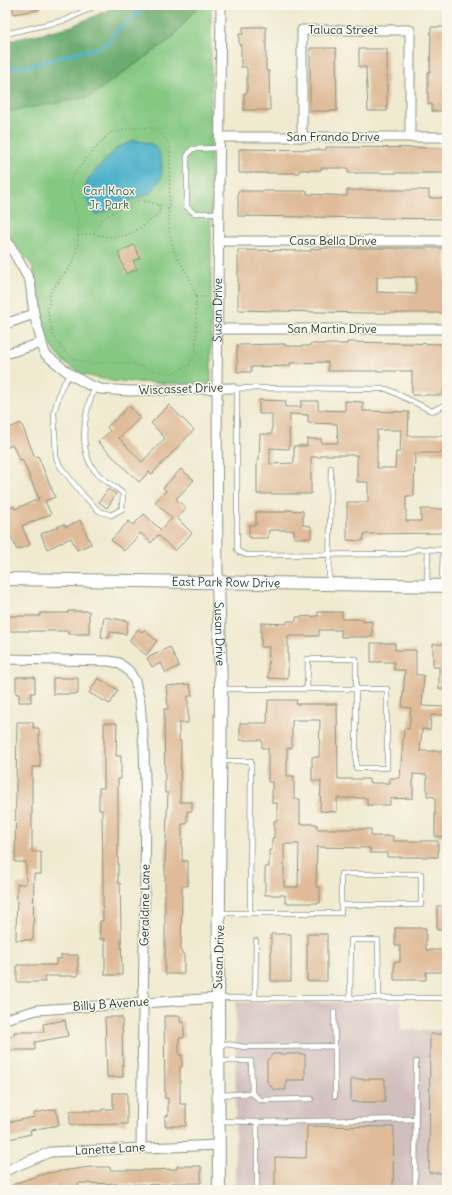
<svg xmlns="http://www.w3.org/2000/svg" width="452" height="1195" font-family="Delius,sans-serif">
<rect width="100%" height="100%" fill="#fbf7ec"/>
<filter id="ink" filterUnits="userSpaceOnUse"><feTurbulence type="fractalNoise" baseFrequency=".025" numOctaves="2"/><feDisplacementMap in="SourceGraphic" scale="8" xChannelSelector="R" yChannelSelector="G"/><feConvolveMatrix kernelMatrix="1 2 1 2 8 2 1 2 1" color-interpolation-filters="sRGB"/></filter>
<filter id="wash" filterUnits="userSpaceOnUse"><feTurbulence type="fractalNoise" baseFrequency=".012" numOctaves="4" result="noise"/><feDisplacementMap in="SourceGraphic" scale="16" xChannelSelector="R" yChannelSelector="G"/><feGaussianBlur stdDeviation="0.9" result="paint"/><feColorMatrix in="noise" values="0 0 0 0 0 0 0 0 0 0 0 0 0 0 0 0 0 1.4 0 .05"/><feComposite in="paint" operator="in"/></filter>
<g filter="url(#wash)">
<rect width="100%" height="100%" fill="#f0ead0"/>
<path fill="#d1bfbd" d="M236,1002H401V1030H447V1190H235Z"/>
<path fill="#85c882" stroke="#52825b" d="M199,5H211V383L186,384L112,381L84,375L66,364L58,355L39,329L33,267L5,233V112L89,97L171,39Z"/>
<path fill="#6cac70" stroke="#467452" d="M119,5H199L171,39L89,97L5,112V42L72,26Z"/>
<path fill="#4bb0ca" stroke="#35767f" d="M135,140L152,144L159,152L162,164L161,178L152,192L123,203L96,215L88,203L85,191L88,179L117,148Z"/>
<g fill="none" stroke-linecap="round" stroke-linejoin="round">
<path stroke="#4bb0ca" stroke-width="3" d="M5,67H27L78,52L97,49L108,43L117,31L148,5"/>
</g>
<g id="blocks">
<path fill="#dfbb99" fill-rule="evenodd" d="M12,5H40L41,9L14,14Z
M243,27H266V71H269L270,110H244V93H247V67H241V45H239V34H243Z
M431,27H447V111H432V104H428V72H430Z
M310,48H336L337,111H310Z
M359,49H387V111H368L366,67H359Z
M326,147L447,148V173H348V168H321V170H299V173H239V149L326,150Z
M347,190H429V198H446V219L238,216V191H307V194L347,196Z
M134,245L140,258L133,261L137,269L126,274L118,252Z
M330,248H446V313H363L238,310V250L311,251V249ZM377,277H416V294L377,292Z
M347,342L446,344L447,389H443V395H412V371H328V362L290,363V366L251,367V372H237V345L285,344V346H310V344H347Z
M259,400L286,401L285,407H301V401H318V410L345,411V401L363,402V411L409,412L408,436H447V453H415L414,496H406V521H421V509H447V533L364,534L363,541L347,540V502H368V482H357V455H321V457H311V494H257V461L259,460L260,434H272V414H259ZM290,414L308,415V423L337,424L338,443H321V439H307V446H294V463L270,464V448L289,449ZM377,430H401L400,452H396L395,468H377Z
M169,405L194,430L152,474L149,472L139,482L98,442L110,431L107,427L129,406L140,418L119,438L142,462L165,438L151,423Z
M21,423L35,457L38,456L55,497L45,501L51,514L22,526L30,545L17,550L8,529L5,530V510L14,506L15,509L39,499L22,459L19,460L13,445L5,448V430Z
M181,469L194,480L176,499L186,508L177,518L192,533L175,551L158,535L151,543L141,533L124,551L111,540L129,521L133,525L144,514L161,530L172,518L155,502L166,491L163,488Z
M108,489L116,494L107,508L99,502Z
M285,510L303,511V525L311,526V538H294V530H269L268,538H249V525H256V512H285Z
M80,520L91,544L77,550L71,538L47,549L41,534L64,524L66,527Z
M68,611H89V634H68V631H7V616H40V613H68Z
M318,612H342V619H363V622L372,621V637H341V630H319V636H288V679L268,678L269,647H261V623L287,624V621H296V617L318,616Z
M104,617L128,621L126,634L110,632L109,638L101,637Z
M138,629L142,632L144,630L157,641L146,655L130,642V639Z
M371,643H395V650H416V675H424L422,706L447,707V715H431L430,730L422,729L420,751H447V837L435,836V797L427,796V775L413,774V798L390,799V805H367V798H337V812L320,811L321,781H312V757H319L320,720H292V748H287V776H294V799H300V824H317V829H371V836H393V841H438V857H387V853H370V848L317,847L316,887H320V903H285V895H265V867H269V850H272V838H274V821H277V803H272V782H268V748H262V740H240V723H267L268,700H297L296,704H337L338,779H369V783H390V778H400L404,728L409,729L411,708L402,707L405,670H394V662H371ZM284,844H299L298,887H284Z
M433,644H447V689H439V667H433Z
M170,647L179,666L166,673L161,663L152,667L147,658Z
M16,677H35V693H31V702H19V694H16Z
M53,678H78V694H53Z
M98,678L118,690L110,704L89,693Z
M190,684L192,696H188V723H179V741H181L180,802H192V811H187V824H182V861H188V886H182L181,953H184V974H165V861L168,793H165L164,709H168L166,686Z
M17,722H33V728H39V753H40V767H32V852H41V874H34L33,940H16L17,884H26V862H15Z
M104,723H117L116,756H121V779H118V883H120L122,975H105V939H100V921H103V875L102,810H99V788H104Z
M437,906H447V930H437Z
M395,928H426V950H447V972H426V980H394V962H400V946H395Z
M271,934H291V981H271Z
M307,934H327V981H307Z
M61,955H78V976H45V982H17V965H56V959H61Z
M164,1016H180V1022H184V1038H179V1055H182V1067H180V1104H186V1126H165V1116H168V1098H165Z
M105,1017H122L123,1077H107Z
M65,1020L68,1036L35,1042V1050H5V1038L14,1035V1032H44L43,1024Z
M430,1034H447V1173H429Z
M273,1054H305V1080H286V1090H274L267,1082V1060Z
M351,1079H385V1102H351Z
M113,1093H127V1124L70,1125V1111H102V1109H113Z
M56,1109L59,1125L30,1130L31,1134L9,1139L5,1123L35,1117L34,1113Z
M307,1126L394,1127L393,1190H275V1157L306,1158Z
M177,1166H201V1183H172V1185L78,1183L79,1190H64V1188L56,1189L55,1185L40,1190H5L16,1183L47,1173L90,1167H110V1170H149L177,1169Z"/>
</g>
</g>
<g filter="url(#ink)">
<use href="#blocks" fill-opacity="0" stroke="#889482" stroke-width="1"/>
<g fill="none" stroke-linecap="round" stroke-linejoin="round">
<defs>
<path id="lane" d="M5,34L66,20L97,5
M219,213H194L187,207V156L192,149L219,148
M70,374L61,388L54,412L56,457L60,466L83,495L99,511L111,515L122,509L123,494C116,487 106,482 99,475C76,454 84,412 95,387
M236,388L387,389L432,411L447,404
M237,388V549L239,552L247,555L405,554L417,549L447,550
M329,584L331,468
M427,585L428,549
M442,585L443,550
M222,689C277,689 332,689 387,689V768H356V659H308L307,689
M222,761H251L250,913
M341,874H421V905H341Z
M220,913H341V905
M219,998H447
M255,998L256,941
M350,998L351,940H378L379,998
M220,1043L245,1047L335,1046L334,1012
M335,1046V1096
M219,1061H251L252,1093L220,1095
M252,1093L260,1100L311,1099
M220,1121L257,1122V1190
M257,1122L416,1119
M415,1190L416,1062"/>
<g id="street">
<path d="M220,137H447"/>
<path d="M302,137V30H410V137"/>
<path d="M5,237L30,281L34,314L45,354L70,374L87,384L100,389L129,391L232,388"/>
<path d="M218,241H447"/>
<path d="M5,324L34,314"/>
<path d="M218,329H447"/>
<path d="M5,354L41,343"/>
<path id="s1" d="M218,582L217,388L221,5"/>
<path d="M5,659L109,661L119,663L129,671L135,681L140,703L144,748L146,811L141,1147"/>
<path d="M5,1019L37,1010L218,998"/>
<path d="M5,1171L50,1152L219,1145"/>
</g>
<g id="secondary">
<path id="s2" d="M5,579L447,586"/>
<path id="s3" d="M218,582L221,689L218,998L219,1190"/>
</g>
</defs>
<use href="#lane" stroke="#889482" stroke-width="6"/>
<use href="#street" stroke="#889482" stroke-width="11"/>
<use href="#secondary" stroke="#889482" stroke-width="14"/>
<path stroke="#889482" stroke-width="1.5" stroke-dasharray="1 3" stroke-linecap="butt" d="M137,127L159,129L170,146L169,231L175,254L188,275L196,295V353L189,365L174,373L158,372L133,364L109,362L94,364L76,360L63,350L53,335L48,312L50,293L74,261L78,243V220L70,190L71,179L87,157L110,133Z
M94,233C122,244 139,231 160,212L158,204
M78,236L94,233L101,220L122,207L139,200L158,204L169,210
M196,297H208"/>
<use href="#lane" stroke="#fff" stroke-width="4.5"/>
<use href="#street" stroke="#fff" stroke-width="9"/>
<use href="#secondary" stroke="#fff" stroke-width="12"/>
</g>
</g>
<g text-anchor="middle" stroke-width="3" stroke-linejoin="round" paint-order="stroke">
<g font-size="12" fill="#1f3d34" stroke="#fbf7ec">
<text x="343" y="34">Taluca Street</text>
<text x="333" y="141">San Frando Drive</text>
<text x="333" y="245">Casa Bella Drive</text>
<text dy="4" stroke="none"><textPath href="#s1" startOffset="272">Susan Drive</textPath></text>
<text x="332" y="333">San Martin Drive</text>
<text transform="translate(181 389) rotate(-2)" y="4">Wiscasset Drive</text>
<text dy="4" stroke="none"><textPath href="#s2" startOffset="221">East Park Row Drive</textPath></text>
<text dy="4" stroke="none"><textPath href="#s3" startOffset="52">Susan Drive</textPath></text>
<text transform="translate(145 905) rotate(-89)" y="4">Geraldine Lane</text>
<text transform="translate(219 957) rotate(-88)" y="4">Susan Drive</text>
<text transform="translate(111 1004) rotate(-4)" y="4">Billy B Avenue</text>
<text transform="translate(110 1149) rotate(-3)" y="4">Lanette Lane</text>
</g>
<g font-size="12" fill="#386048" stroke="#fbf7ec">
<text x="109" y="195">Carl Knox<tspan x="109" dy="14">Jr. Park</tspan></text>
</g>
</g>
<rect width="452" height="1195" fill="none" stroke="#fbf7ec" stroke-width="20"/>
</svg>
